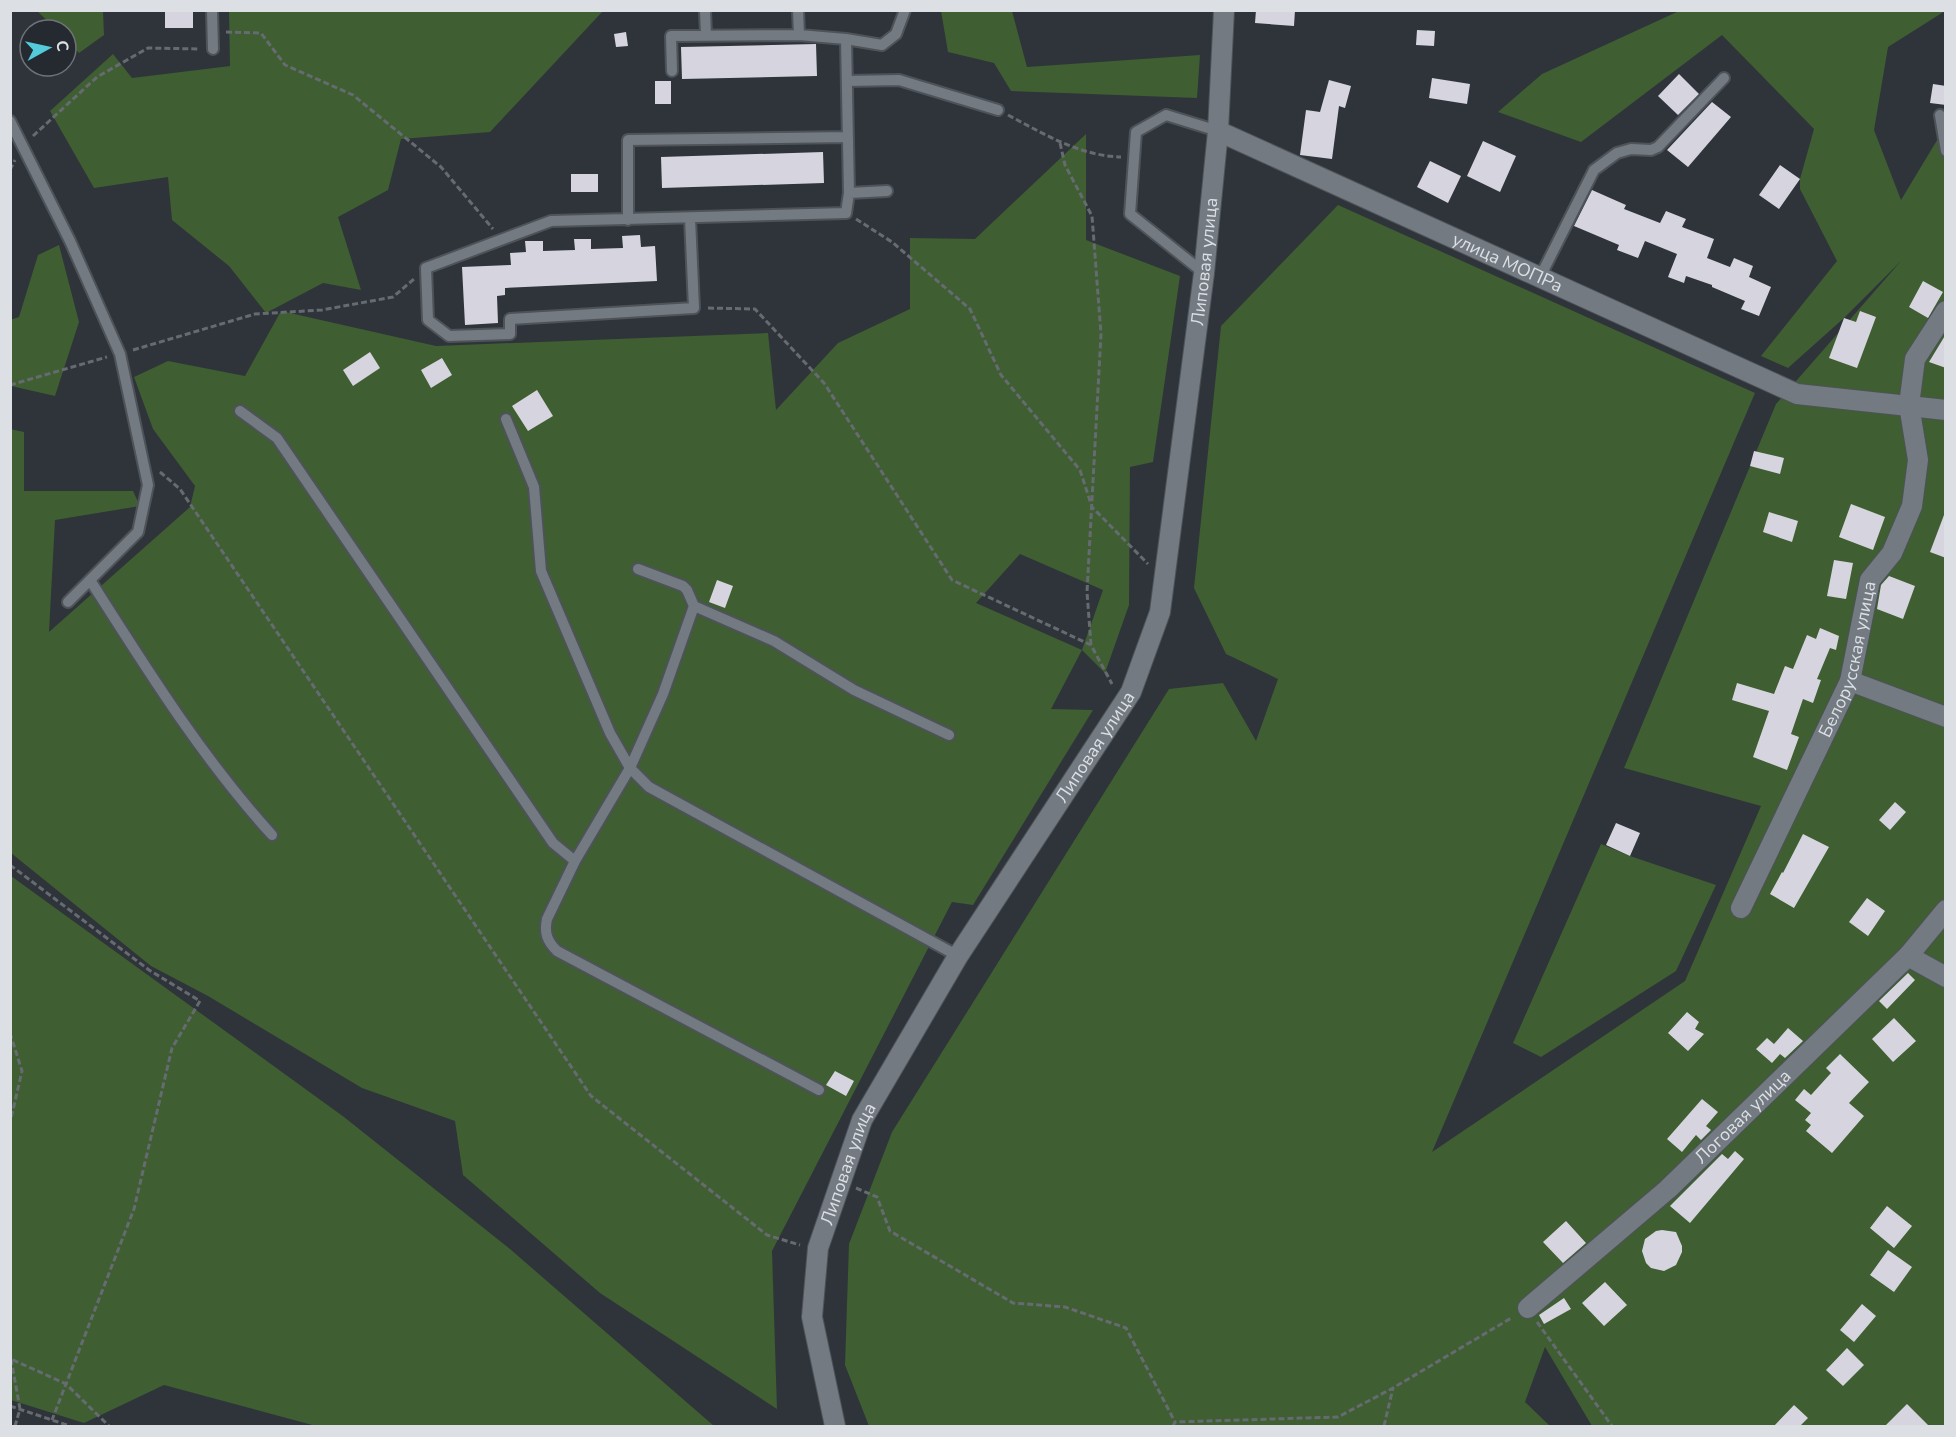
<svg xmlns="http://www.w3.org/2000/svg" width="1956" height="1437" font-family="'Nunito Sans',sans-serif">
<rect width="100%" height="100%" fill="#2e343a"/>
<path fill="#3f5e32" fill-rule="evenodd" d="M37,11H103L104,35L79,53L66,39V30H57Z
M229,11V10L603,11L490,132L401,139L388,190L338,217L361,290L323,283L266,313L229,266L172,220L168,177L94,188L50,111L113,54L132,78L230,66Z
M941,11H1012L1027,67L1200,55L1197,98L1011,91L994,63L948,52Z
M1679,11H1945L1888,47L1874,130L1901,200L1945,127V1426H1592L1545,1347L1525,1402L1550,1426H869L845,1365L849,1244L892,1132L1169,689L1223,683L1256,741L1278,679L1226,654L1194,588L1221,326L1338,205L1755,393L1432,1152L1685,981L1761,806L1624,768L1776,404L1901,261L1844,318L1788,368L1761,356L1837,261L1800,189V179L1814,129L1722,35L1581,142L1498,112L1542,74Z
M1086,134V240L1180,276L1153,462L1130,467L1129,605L1105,673L1082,650L1051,709L1093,710L973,905L952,902L772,1251L777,1409L600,1293L463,1175L455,1121L362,1088L208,996L151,966L11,853L10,429L24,432V491H133L140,506L55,520L49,632L190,507L195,486L153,429L134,377L168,361L245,376L281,311L436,346L768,333L776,410L838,343L910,309V238L975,239ZM1020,554L1103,590L1082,650L976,603Z
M59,245L79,322L55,396L11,386L10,320L19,317L38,255Z
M1601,844L1630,856L1716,885L1676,971L1541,1057L1513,1043Z
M11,876L344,1117L510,1249L714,1426H316L164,1385L84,1423L11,1400Z"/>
<path fill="#d6d5df" d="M165,10H193V28H165Z
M1256,10H1295L1294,26L1255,23Z
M1417,30L1435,31L1434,46L1416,45Z
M626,32L628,46L616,47L614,34Z
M816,44L817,76L682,79L681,47Z
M1679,74L1699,94L1678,115L1658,96Z
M1432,78L1470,84L1467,104L1429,98Z
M1329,80L1351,86L1345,108L1339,106L1332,159L1300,155L1306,110L1320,112Z
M655,81H671V104H655Z
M1933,84L1946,86V105L1930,103Z
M1712,102L1731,117L1688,167L1667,150Z
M1483,141L1516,156L1500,192L1467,176Z
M823,152L824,183L662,188L661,157Z
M1430,161L1461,176L1448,203L1417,187Z
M1780,165L1800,179L1779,209L1759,195Z
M571,174H598V192H571Z
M1592,190L1626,205L1624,209L1660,223L1666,211L1686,219L1682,227L1714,239L1707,258L1730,267L1734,258L1753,266L1749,277L1771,287L1759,316L1741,309L1745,301L1712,287V285L1686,276L1684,283L1668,277L1677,254L1645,241L1638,258L1617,250L1619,245L1574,226Z
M640,235L641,247L655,246L657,281L505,288V295L497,296L498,323L465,325L462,267L511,265L510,253L526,252L525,241H543V251L575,250L574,239H591V249L623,248L622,236Z
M1923,281L1943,292L1928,318L1909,307Z
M1860,311L1876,317L1857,368L1829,358L1844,318L1856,322Z
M1946,334V368L1929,362Z
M370,352L380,368L353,386L343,370Z
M442,358L452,375L431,388L421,370Z
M537,390L553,416L528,431L512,406Z
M1754,451L1784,458L1780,474L1750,466Z
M1851,504L1885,517L1873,550L1839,537Z
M1769,512L1798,521L1792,542L1763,532Z
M1944,515L1946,516V558L1930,552Z
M1834,560L1853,563L1846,599L1827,596Z
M1889,576L1915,586L1903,619L1877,609L1881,585Z
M717,580L733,586L725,608L709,602Z
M1820,628L1839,636L1836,650L1830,648L1817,679L1821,680L1813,703L1803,699L1791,734L1799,737L1787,770L1753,757L1769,711L1732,700L1737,683L1774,694L1785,666L1793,669L1807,635L1816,639Z
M1895,802L1906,812L1890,830L1879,820Z
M1616,823L1640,833L1630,856L1606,845Z
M1803,834L1829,847L1794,908L1770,894L1782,872L1783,873Z
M1867,898L1885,911L1868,936L1849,922Z
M1908,973L1915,980L1887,1009L1879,1001Z
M1687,1012L1699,1022L1695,1029L1704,1034L1688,1051L1668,1033Z
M1894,1018L1916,1041L1893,1062L1872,1039Z
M1788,1028L1803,1041L1785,1058L1780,1054L1772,1063L1756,1049L1767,1038L1774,1044Z
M1840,1054L1869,1082L1849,1103L1864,1116L1832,1153L1806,1131L1811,1125L1805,1120L1811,1113L1795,1100L1804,1089L1811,1095L1831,1073L1826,1068Z
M835,1071L854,1081L846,1096L826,1085Z
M1702,1099L1718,1112L1706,1126L1711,1130L1701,1140L1696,1135L1682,1152L1667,1139Z
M1735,1151L1744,1159L1690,1223L1670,1206L1722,1154L1728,1159Z
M1887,1206L1912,1226L1894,1248L1870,1228Z
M1566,1221L1586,1243L1563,1263L1543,1242Z
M1662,1230L1676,1232L1682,1246V1252L1676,1265L1664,1271L1651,1268L1646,1263L1642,1251L1645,1239L1656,1231Z
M1888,1250L1912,1267L1894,1292L1870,1275Z
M1605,1282L1627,1305L1604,1326L1582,1303Z
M1564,1298L1571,1309L1544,1324L1539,1315Z
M1862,1304L1876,1316L1854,1342L1840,1330Z
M1847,1348L1864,1365L1843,1386L1826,1370Z
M1907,1404L1929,1426H1885Z
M1794,1405L1808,1418L1800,1426H1774Z"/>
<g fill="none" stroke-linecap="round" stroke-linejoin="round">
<defs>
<path id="lane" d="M212,10L213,49
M705,10L706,35
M798,10L799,35
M846,39L882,45L896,34L905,10
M672,71L671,36L799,35L846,39L849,193L846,213L551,221L426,268L428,320L449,336L510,334V319L694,308L690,218
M847,81L899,80L998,110
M1940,115L1946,151
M10,121L70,241L120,354L148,485L138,532L90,580C146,668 202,758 272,835
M849,193L887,191
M628,220V140L848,137
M1204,273L1130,214L1136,132L1166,115L1218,131
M1540,277L1594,170L1617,153L1631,149L1651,150L1658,147L1724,78
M240,411L277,438L553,843L575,861
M506,419L534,487L541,571L610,733L630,768L649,787L958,956
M638,569L683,586L687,590L694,606
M68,602L90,580
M819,1090L557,951C547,941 544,933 547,919L575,861L630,768L663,694L694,606L774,641L854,690L949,735"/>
<g id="street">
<path id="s1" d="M1218,131L1797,394L1946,410"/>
<path d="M1850,681L1946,717"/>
<path id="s2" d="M1741,908L1850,681L1870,580L1892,553L1912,506L1918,460L1909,405L1915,359L1946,311"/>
<path d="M1908,956L1946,977"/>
<path id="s3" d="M1528,1308L1668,1189L1908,956L1946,910"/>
<path id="s4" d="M835,1426L812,1317L818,1248L862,1120L958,956L1131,692L1160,612L1204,273L1218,131L1224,10"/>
</g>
</defs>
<use href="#lane" stroke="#4d5358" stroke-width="14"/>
<use href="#street" stroke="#4d5358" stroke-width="22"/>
<path stroke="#666b71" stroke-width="3" stroke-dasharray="6 3" stroke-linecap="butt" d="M226,32L261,33L285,65L353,95L441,167L493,229
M1008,115C1044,134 1080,156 1121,157
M33,136L97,77L148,48L200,49
M1060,143L1065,165L1092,216L1101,334L1087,592L1091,645
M10,170L15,160
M856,219L892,242L970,309L1001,375L1080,470L1092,507L1148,564
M708,308L755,309L824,383L952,580L1091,645L1112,684
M133,350L255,314L322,310L393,297L414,279
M10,385L107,357
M160,472L180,489L591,1096L767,1235L800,1245
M10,865L149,970L200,1001L172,1048L134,1209L52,1420
M10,1033L22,1071L10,1123
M856,1188L877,1197L890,1231L1013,1303L1065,1307L1126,1328L1175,1422
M1537,1322L1612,1426
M10,1352L11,1359L66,1384L109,1426
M11,1359L20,1409L15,1426
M10,1406L70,1426
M1173,1426L1175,1422L1338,1417L1393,1388L1513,1317
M1384,1426L1393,1388"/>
<use href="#lane" stroke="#737a81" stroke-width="10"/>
<use href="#street" stroke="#737a81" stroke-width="20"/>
</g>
<g text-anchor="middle" stroke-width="6" stroke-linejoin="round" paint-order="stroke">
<g font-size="18" fill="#dce0e4" stroke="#242a30">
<text dy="6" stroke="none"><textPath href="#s4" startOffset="1260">Липовая улица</textPath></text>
<text dy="6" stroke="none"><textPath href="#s1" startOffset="318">улица МОПРа</textPath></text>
<text dy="6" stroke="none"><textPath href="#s2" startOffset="272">Белорусская улица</textPath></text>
<text dy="6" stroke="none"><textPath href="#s4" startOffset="756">Липовая улица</textPath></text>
<text dy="6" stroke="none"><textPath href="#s3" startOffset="288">Логовая улица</textPath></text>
<text dy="6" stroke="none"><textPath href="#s4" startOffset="270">Липовая улица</textPath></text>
</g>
</g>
<rect width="1956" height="1437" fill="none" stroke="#dce0e4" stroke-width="24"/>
<g transform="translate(48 48) rotate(82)"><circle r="28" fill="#242a30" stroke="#6e7378" stroke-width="1.5"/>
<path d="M0-4.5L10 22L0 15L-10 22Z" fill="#53cbda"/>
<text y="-9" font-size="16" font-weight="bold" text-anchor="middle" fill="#dce0e4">С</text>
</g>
</svg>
